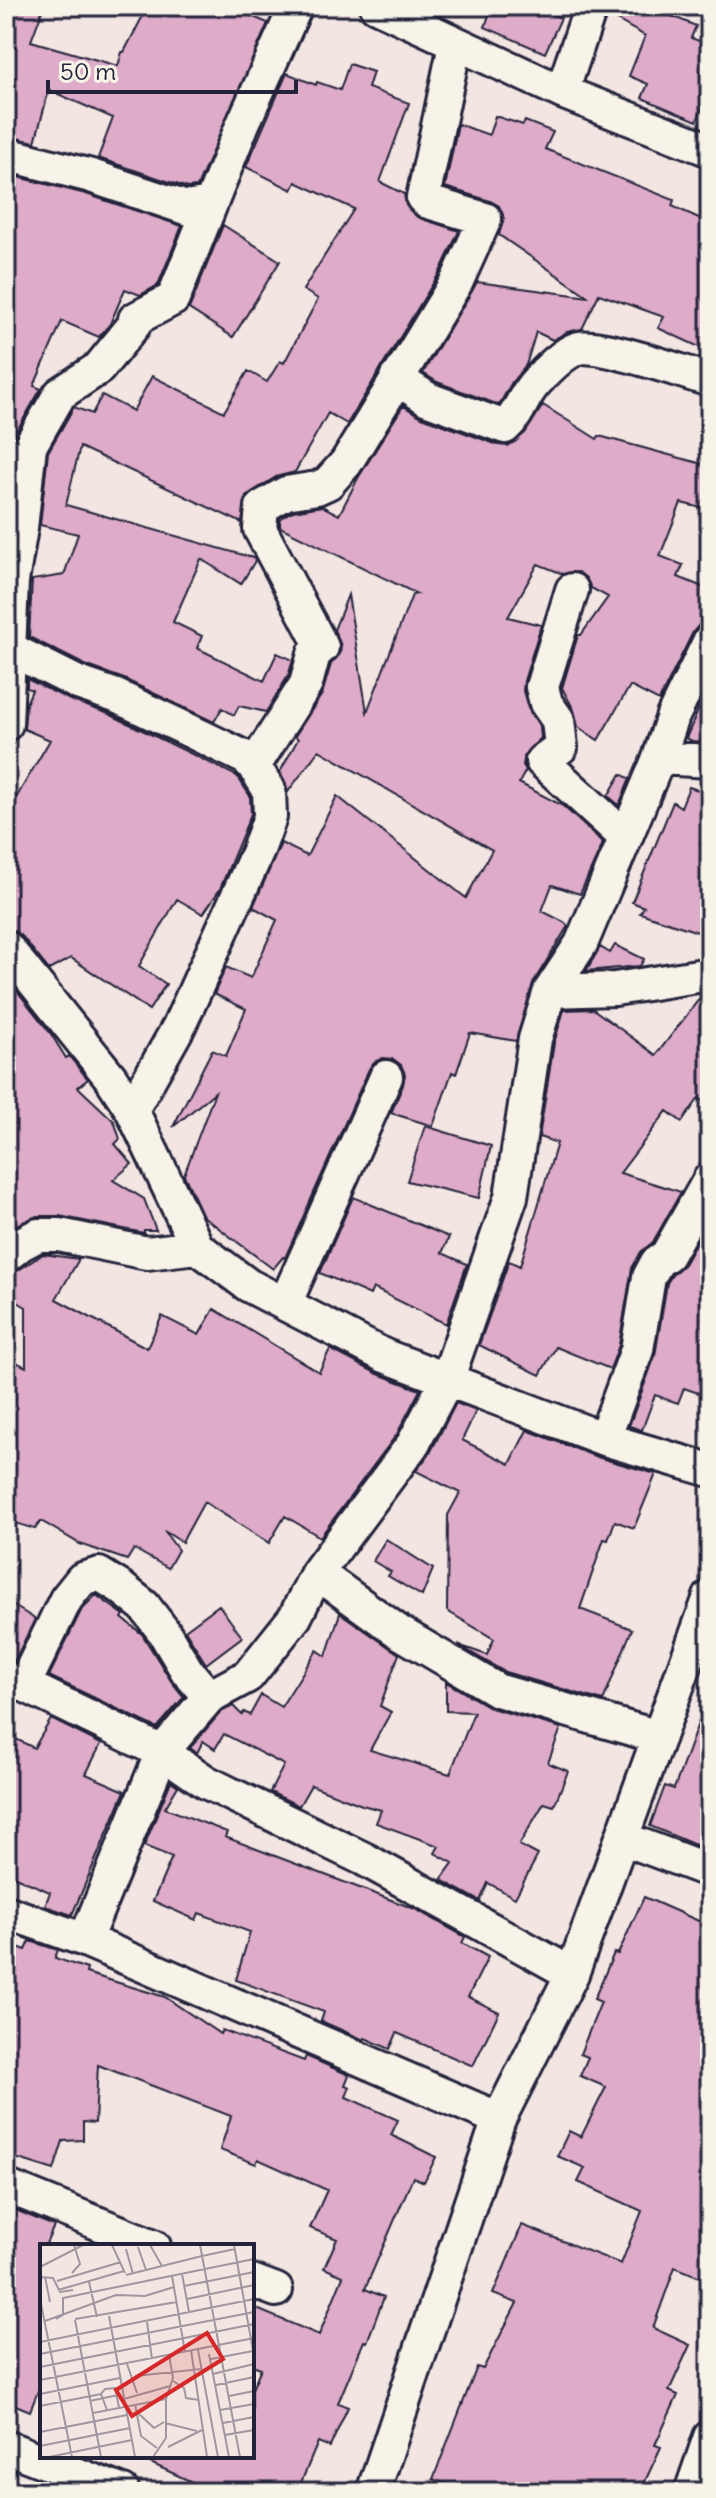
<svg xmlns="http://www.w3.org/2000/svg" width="716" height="2498" font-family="Delius,sans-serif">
<rect width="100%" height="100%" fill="#f2e5e2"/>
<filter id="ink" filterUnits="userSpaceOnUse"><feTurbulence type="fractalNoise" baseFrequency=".0125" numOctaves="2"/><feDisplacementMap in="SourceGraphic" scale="16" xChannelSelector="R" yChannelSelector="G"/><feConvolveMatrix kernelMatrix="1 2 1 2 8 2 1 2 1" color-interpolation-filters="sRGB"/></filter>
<g filter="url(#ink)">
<path fill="#deabc8" stroke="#22223b" stroke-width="2" d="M6,6H44L31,41L118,66L122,52H124L148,6H226L268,23L197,187L188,188L98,158L113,118L49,90L35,142L6,136Z
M492,6H534L561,18L545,53L485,27Z
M610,6H648L696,26L691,38L710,45V86L697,121L642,98L648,84L629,76L645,36L608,15Z
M349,64L373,72L368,88L409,103L380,182L404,194L406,205L417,217L459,231L440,272L347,424L328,413L295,472L276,477L246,496L242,523L80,447L66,505L254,558L255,561L241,584L201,559L173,622L202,636L197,648L264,681L277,653L293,660L288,676L266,712L239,706L234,715L222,708L214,722L124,679L85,665L29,637L32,580L64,575L78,534L40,525L48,452L74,407L92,414L102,395L133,411L152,376L224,412L248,371L267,382L280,361L284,363L318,299L303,290L354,209L296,182L292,190L246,167L287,73L316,85L317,82L340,90Z
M495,116L523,125L525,121L553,132L545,149L674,200L672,206L710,223V352L658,328L664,317L599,294L582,329L567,332L553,340L536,332L526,365L512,382L499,405L437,382L423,373L477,282L589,297L499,235L504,217L499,206L490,201L445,187L458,124L489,135Z
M6,174L86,194L182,226L158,285L140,295L125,289L110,324L99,337L62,321L34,386L41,389L13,437L6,491Z
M223,225L280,261L233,337L189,309Z
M543,405L597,439L599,436L710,466V510L681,503L660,556L683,565L678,577L710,590V621L700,624L693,632L659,701L630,686L598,740L578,727L574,710L562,688L578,635H581L608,597L591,588L586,578L578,572L563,574L538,564L508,617L541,625L524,681L523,691L528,708L540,727L541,738L525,754L523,765L526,770L519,783L563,806L603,843L580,894L552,885L542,911L564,922L568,926L533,983L516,1041L470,1033L456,1074L452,1072L433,1126L391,1113L403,1085L405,1074L401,1065L393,1059L383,1058L374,1062L369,1069L285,1258L283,1257L273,1269L203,1216L184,1175L215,1092L173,1127L212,1050L226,1056L246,1009L214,994L226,967L251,978L277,920L253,907L281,843L307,856L337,796L466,898L492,850L319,750L288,792L280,772L298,739L295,736L322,694L331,664L340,654L341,646L334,630L348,595L367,712L412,595L417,594L280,527V518L293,511L322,506L339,515L358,478L403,406L422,417L498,445L508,446L525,433Z
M27,679L70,700L109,714L237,776L250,796L251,814L220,889L203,914L177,899L139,966L166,984L149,1010L71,958L49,970L21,935L6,928V815L50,740L24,729L26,704L32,690L27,688Z
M710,683V730L705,742L692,741L686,738Z
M621,774L630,779L619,805L608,796Z
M689,787L710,794V819L700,843L710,846V936L640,913L644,907L632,902L673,802L681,807Z
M615,945L644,959L640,966L586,971L600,947L610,953Z
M6,977L51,1034L66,1058L69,1056L88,1079L78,1087L114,1121L120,1139L115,1144L132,1164L113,1180L144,1199L156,1230H144V1233L59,1216H37L16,1225L6,1213Z
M710,993V1107L699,1098L682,1122L667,1111L620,1173L681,1192L653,1242L641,1252L632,1268L619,1345L610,1369L556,1347L540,1375L479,1345L509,1261L520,1266L557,1143L539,1137L554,1043L564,1010L593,1009L656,1055L703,994Z
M425,1126L491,1146L479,1198L407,1181Z
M353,1197L449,1237L442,1253L467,1264L446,1324L373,1288L370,1295L320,1273Z
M710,1218V1397L684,1388L678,1403L655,1395L642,1430L629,1426L655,1356L667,1283L672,1275L684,1264Z
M43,1254L79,1259L56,1299L147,1348L162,1316L199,1335L214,1309L319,1372L330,1349L378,1374L420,1390L397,1434L320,1537L285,1516L269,1543L204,1502L182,1542L164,1531L178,1550L168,1568L134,1549L127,1560L80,1544L41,1521L35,1529L6,1520V1357L26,1367V1307L6,1295V1275L17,1271Z
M456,1403L476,1411L462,1440L510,1464L527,1430L597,1457L656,1474L634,1528L615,1521L608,1540L604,1539L580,1609L632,1629L603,1701L505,1672L458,1645L487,1655L494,1639L447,1611L448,1515L460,1493L416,1471L430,1453Z
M386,1539L433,1569L422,1596L388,1576L391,1572L373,1561Z
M96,1595L124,1615L122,1618L142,1634L171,1681L184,1697L157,1728L49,1676L82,1609Z
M6,1601L35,1619L14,1662L6,1656Z
M219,1605L242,1637L206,1664L185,1630Z
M340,1613L399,1654L380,1706L391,1712L370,1750L450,1774L474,1712L446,1711V1682L491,1708L561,1728L548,1763L568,1771L554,1806L544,1803L519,1845L538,1855L515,1898L488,1883L480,1901L441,1880L453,1863L435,1853L439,1846L376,1823L381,1810L362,1805L311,1785L299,1806L270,1792L284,1765L224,1734L215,1749L203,1741L197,1753L190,1748L221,1712L233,1706L242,1715L244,1712L250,1715L261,1695L281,1707L317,1650L326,1656Z
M707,1699L710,1700V1851L650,1826L665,1786L674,1789Z
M51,1719L101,1744L86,1774L125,1791L72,1915L45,1906L50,1892L6,1873V1754L14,1738L34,1748Z
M171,1781L178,1786L165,1808L227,1832L225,1837L415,1909L465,1937L462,1943L488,1957L468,1997L499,2012L473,2066L397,2033L390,2049L365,2038L364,2040L321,2021L324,2012L236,1980L250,1932L199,1913L196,1920L153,1901L172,1857L144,1846Z
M644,1897L710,1926V2281L675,2267L653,2328L690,2345L669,2391L678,2395L655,2445L661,2447L640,2492H464L433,2479L477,2367L483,2369L517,2303L493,2294L522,2225L621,2264L642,2211L578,2182L585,2168L557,2156L569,2131L581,2137L606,2087L580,2076L588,2057L580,2054L601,2002L594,1999L614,1953L618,1954Z
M30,1941L58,1950L55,1958L87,1969L86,1973L165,1997L220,2034L222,2030L304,2061L306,2056L349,2075L345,2085L350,2087L346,2097L398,2120L391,2135L436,2157L424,2182L413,2177L365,2289L384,2297L367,2342L364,2341L338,2403L348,2407L330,2447L318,2442L300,2485L294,2483L290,2492H214L135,2456H252V2389L261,2368L252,2365V2307L319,2335L343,2276L324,2268L337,2239L310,2228L327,2190L258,2159L256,2164L220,2150L231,2116L98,2065L95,2123L83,2122V2140L63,2141L54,2170L6,2155V1943L26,1950Z
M6,2206L54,2226L45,2246H42V2381L30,2411L6,2401Z"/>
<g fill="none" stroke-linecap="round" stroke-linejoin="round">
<defs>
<path id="street" d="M376,6L562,92L710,150
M562,92L591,6
M6,154L91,176L186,208L210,204
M396,378L428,399L505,427C520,414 523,395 536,382C547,370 564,352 579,348C601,343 685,373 710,380
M572,590L542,687L546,703L558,720L561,747L542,761L625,837
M8,648L78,683L116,696L186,729L246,758L254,766
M6,724L12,581L21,528L30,446L60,394L99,368L134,325L135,319L173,299L242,126L296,6
M659,758L710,761
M6,947L111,1078L132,1110L197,1247L248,1285L385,1356L604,1439L710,1470
M550,991L615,989L710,974
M132,1110L179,1026L257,853L270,817L269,790L254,766L306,684L314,654L322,647L260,529L262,507L286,493L317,488L328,483L346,463L457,281L485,219L428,202L423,198L455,45
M6,1256L21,1244L38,1235H59L147,1253L197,1247
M285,1304L386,1077
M604,1439L637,1350L649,1277L657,1262L667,1255L710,1179
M317,1573L399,1632L497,1690L659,1737
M6,1679L24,1685L162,1752L206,1782L364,1859L572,1974
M24,1685L66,1599L82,1579L99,1574L120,1587L144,1606L164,1632L187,1671L209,1697
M622,1838L710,1871
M6,1912L85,1940L499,2119
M85,1940L162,1752L209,1697L248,1676L295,1617L317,1573L413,1444L447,1380L511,1197L535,1039L550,991L581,944L659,758L673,716L710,640
M6,2186L154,2246
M252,2281L276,2290
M6,2447L123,2492
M373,2492L499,2119L572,1974L710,1597
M691,2492L710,2437"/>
</defs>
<use href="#street" stroke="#22223b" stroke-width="38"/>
<use href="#street" stroke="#f7f3e8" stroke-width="32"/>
</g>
</g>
<g transform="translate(40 2244)">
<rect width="214" height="214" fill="#f2e5e2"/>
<path fill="none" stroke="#9f979f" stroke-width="2" d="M72,1L85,29M110,1L122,22M160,1L200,213M194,1L214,112M98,3L106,26M86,5L93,30M162,12L195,5M0,23L43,1M32,29L40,20L34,1M142,30L149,68M86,31L162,12M132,32L145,108M0,33L13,34L20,48L33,46M5,33L10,58M17,37L81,18M49,38L57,73M144,42L214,28M18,46L84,27M0,55L32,213M147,55L214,41M69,72L95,213M16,75L23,71V54L28,53L214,15M35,75L137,58M35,76L61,213M5,77L76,51L105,52L134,43M107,78L112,115M0,98L214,55M151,106L167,213M158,106L178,213M0,110L214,68M169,110L189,213M171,115L213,107M87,120L97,149M0,123L214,80M173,130L214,120M95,132L161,125M0,136L214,94M133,137L144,144L146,154L159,156M176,141L214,133M0,150L80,134M189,152L214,147M84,155L130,142M50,157L78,151M95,160L101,192L117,204M0,162L61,150M67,166L61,150L65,145L75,144L79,163M180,166L214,160M53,169L126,155M98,169L114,184L124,178M125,179L157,187M183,179L214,173M0,188L87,171M185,191L214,186M0,202L90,184M128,203L162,186M9,213L92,196M113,213L126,194V155L133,134L129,111"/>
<path fill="#d62828" fill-opacity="0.15" stroke="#d62828" stroke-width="4" d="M167,89L183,115L92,172L76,146Z"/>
<rect width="214" height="214" fill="none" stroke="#22223b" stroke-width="4"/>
</g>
<rect width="716" height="2498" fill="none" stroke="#f7f3e8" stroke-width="32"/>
<rect x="16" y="16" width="684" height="2466" fill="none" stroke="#22223b" stroke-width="3" filter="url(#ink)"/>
<path d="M48 80v12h248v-12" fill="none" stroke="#22223b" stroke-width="4"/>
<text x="60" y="80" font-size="24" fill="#22223b" stroke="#f7f3e8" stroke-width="6" paint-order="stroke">50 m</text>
</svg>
